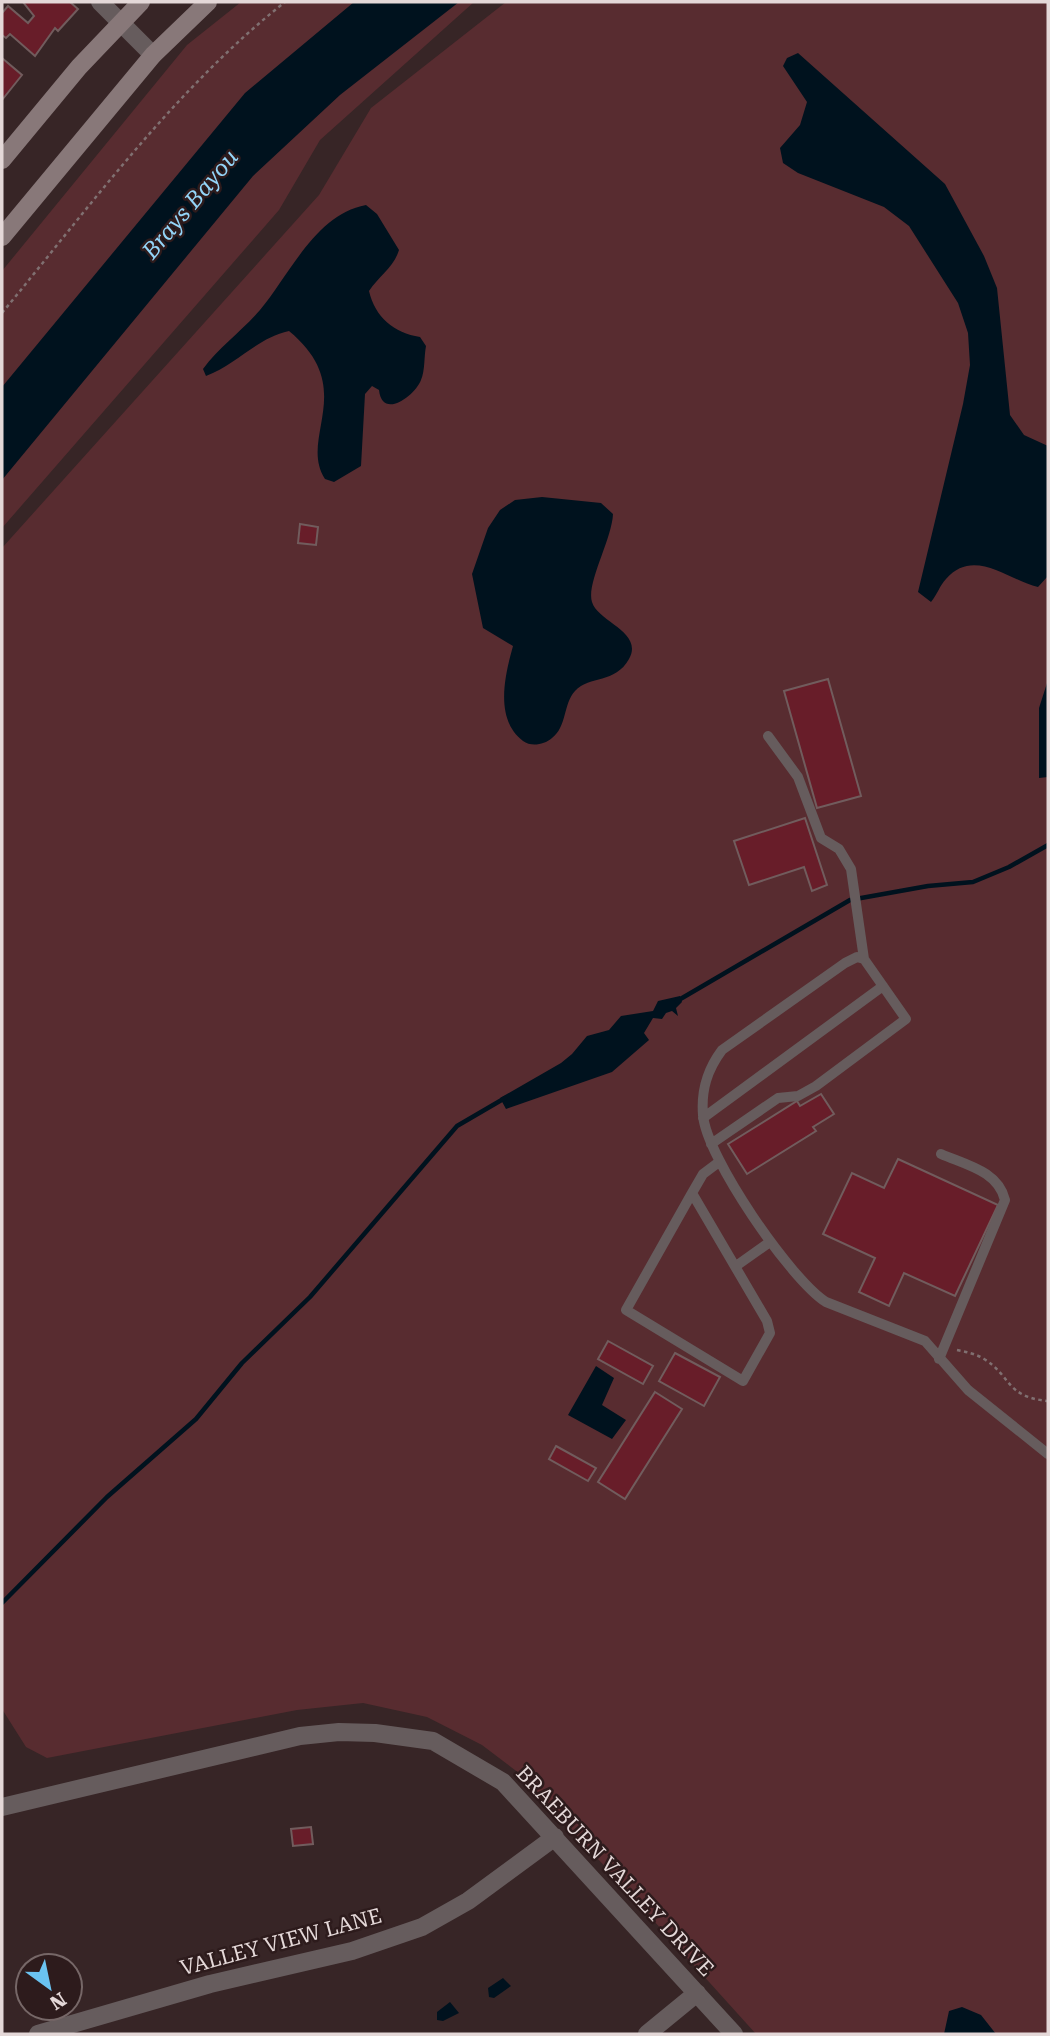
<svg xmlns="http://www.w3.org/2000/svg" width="1050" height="2036" font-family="'Roboto Serif',serif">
<rect width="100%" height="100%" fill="#372526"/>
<path fill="#582c30" d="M241,2H474L320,140L279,210L2,528V271L187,45Z
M506,2H1048V2034H756L524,1777L482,1745L427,1717L363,1703L297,1710L47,1758L26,1747L2,1709V548L319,195L371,108Z"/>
<path fill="#00121e" d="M354,2H459L340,95L253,176L2,480V387L245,93Z
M798,53L945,184L984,256L997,288L1010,415L1024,435L1048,446V576L1038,587C1008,580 974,547 946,579C940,585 937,595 931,602L918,592L963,404L970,365L968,333L958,303L909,226L884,207L798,173L783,163L780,148L800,125L807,102L783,66L787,58Z
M366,205L377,214L399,250C394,267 379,276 369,291C375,317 394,333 420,337L426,346C424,356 425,371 421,380C415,396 382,420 379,390L372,386L365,394L361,466L334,482L325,479C298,437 359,389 289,331C257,338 237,364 206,376L203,369C219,347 242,331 260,310C290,274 316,214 366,205Z
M542,497L601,503L613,514C612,539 586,584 592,602C598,622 644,632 629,659C615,684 590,675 575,691C563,704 567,727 552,738C544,745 531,747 523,741C494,719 505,675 513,646L483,628L472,574L488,528L500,510L515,500Z
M1048,680V777L1039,778V708Z
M680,996L682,1002L676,1008L678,1016L672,1011L666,1013L662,1019L653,1018L644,1033L649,1040L612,1072L506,1109L500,1098L561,1063L572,1054L587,1036L609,1030L621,1016L653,1011L658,1001Z
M596,1366L614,1378L602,1405L626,1420L612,1439L568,1415Z
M503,1978L511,1986L494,1998L489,1997L488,1988Z
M450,2002L459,2013L443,2021L437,2020V2012Z
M962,2007L981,2015L996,2034H944L949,2011Z"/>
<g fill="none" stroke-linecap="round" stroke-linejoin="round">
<path stroke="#00121e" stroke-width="4.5" d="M677,1001L850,900L928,886L973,882L1009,867L1048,845
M2,1603L107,1497L196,1419L242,1363L310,1297L457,1126L505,1098"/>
</g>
<path fill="#681d29" stroke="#715c5d" stroke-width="2" d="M23,2H70L78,9L58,31L55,28L35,56L10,34L6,38L2,35V13L8,6L28,23L34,16Z
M2,58L22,75L2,100Z
M300,524L318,527L316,545L298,543Z
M828,679L861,796L817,808L784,691Z
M805,818L827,885L812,891L804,867L749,885L734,841Z
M821,1094L834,1114L813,1127L816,1131L747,1174L728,1144L797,1101L800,1106Z
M898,1159L998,1205L955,1296L904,1273L889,1306L859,1292L875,1258L823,1234L852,1173L884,1188Z
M608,1341L653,1366L643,1384L598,1359Z
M675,1353L720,1377L704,1406L659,1381Z
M655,1392L682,1409L625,1499L598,1482Z
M556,1446L596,1468L588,1481L549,1459Z
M311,1827L313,1844L293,1846L291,1829Z"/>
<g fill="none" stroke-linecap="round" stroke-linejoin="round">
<path stroke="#807071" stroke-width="2.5" stroke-dasharray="3.5 3.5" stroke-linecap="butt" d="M2,313C91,205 175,89 285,2
M957,1350C967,1352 976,1354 984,1359C1011,1375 1005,1397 1048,1401"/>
<path stroke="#665c5d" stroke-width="10" d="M768,736L798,777L821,838L839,849L851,869L864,959
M703,1118L883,986
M711,1144L778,1098L798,1096L816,1086L906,1019L864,959L857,957L845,963L722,1050C707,1070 701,1090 703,1115C706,1157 791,1280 826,1302L925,1341L968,1390L1048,1454
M692,1193L767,1321L770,1333L743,1381L626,1310Z
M692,1193L703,1174L719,1162
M736,1266L770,1242
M939,1359L1005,1200C998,1171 966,1165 941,1154"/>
<path stroke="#665c5d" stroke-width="18" d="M100,2L153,55
M2,1807L300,1736L339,1732L375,1733L433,1741L503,1782L734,2034
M38,2034L210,1984L352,1951L422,1927L468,1901L555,1837
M647,2034L697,1993"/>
<path stroke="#887879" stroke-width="18" d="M2,160L79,67L141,2
M2,237L153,55L208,2"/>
</g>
<g text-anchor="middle" stroke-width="5" stroke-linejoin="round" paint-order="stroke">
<g font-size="21" fill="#e4d8d8" stroke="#2d1b1c">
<text transform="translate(615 1871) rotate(47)" y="7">BRAEBURN VALLEY DRIVE</text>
<text transform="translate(281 1942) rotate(-15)" y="7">VALLEY VIEW LANE</text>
</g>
<g font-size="23" font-style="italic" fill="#94d5f8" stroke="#2d1b1c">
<text transform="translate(190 204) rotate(-50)" y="8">Brays Bayou</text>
</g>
</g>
<rect width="1050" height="2036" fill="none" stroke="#e4d8d8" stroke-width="7"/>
<g transform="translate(49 1987) rotate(147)"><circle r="33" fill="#2d1b1c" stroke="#766767" stroke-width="2"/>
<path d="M0-5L12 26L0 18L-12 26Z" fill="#6ac3f1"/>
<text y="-10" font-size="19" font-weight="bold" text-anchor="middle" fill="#e4d8d8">N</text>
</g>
</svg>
